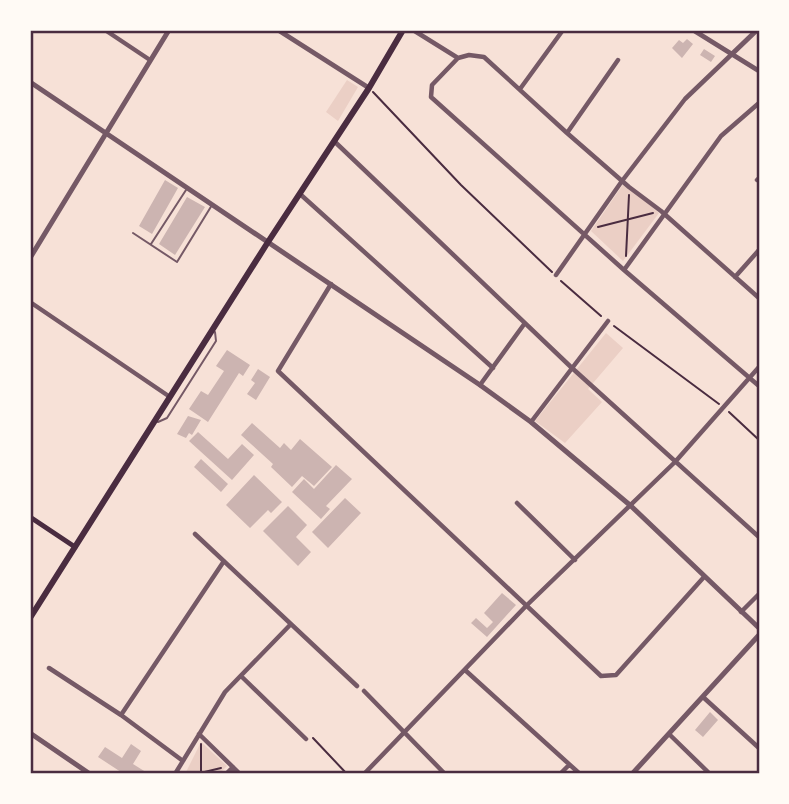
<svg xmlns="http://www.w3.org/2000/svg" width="789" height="804" font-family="'Public Sans',sans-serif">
<rect width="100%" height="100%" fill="#f7e1d7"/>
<path fill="#ebcfc5" d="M347,80L358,87L338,121L326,112Z
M624,183L659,213L623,261L591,231Z
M606,333L623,348L588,389L602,402L565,443L535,421Z
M201,742L227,766L219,774H185Z"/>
<path fill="#ccb4b1" d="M687,39L693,44L682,58L672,48L679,40L683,43Z
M704,49L715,56L711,62L700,55Z
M165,180L178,188L152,234L139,226Z
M187,197L205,207L175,255L159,244Z
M227,350L250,365L243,376L239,373L208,422L189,409L201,391L208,395L224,371L216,366Z
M258,369L270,377L256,400L247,394L255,383L251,380Z
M188,416L201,420L192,435L189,433L186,438L177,434Z
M252,423L280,448L284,443L291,450L300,439L332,467L314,486L302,476L292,487L271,467L273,464L241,435Z
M198,432L228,459L242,444L254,455L232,480L189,441Z
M201,459L228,484L221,492L194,467Z
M336,465L352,479L326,506L330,509L321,519L292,492L304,479L314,489Z
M254,475L282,502L271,513L268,510L250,528L226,505Z
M345,498L361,513L328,548L312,532Z
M288,506L307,525L296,537L311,552L298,566L263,531Z
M502,593L516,605L487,637L471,623L476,618L487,628L493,622L484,613Z
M710,712L718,720L703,737L695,730Z
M131,744L141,751L133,764L149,774H124L98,757L105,747L122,758Z"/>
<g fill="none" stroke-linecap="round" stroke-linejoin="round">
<path stroke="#4a2c40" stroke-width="2" d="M373,92L461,185L552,272
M598,227L653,213
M626,256L629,195
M561,281L601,316
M614,326L719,404
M729,412L759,440
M313,738L347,774
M201,744V774
M196,774L221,768"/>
<path stroke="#755966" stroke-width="2" d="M133,233L177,262L212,205
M151,244L186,190
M158,422L167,418L216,341L215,332"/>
<path stroke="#755966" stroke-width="4.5" d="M105,30L150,60
M413,30L458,58
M458,58L432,85L431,97L624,270L759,386
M458,58L469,55L484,57L567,133L629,187L661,211L759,298
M520,89L563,30
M567,133L618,60
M334,141L572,368L759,537
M757,180L759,178
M300,194L493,368
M624,270L721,136L759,103
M556,275L622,181L685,99L732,54
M735,277L759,250
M331,284L278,371L601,676L616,675L704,577
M30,302L170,397
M480,385L525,323
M531,422L608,321
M517,503L575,560
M195,534L357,686
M741,612L759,594
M49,668L121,715L183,761
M465,670L580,774
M241,676L306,739
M364,691L445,774
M703,697L759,748
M121,715L224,561
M199,734L240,774
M669,734L710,774
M175,774L225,692L291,624
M226,774L233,767
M364,774L526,606L675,462L759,367
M560,774L569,765"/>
<path stroke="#755966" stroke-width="5" d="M278,30L369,88
M693,30L759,71
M732,54L757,30
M30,82L480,385L531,422L631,506L759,628
M30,258L169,30
M30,733L90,774
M632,774L759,635"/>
<path stroke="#4a2c40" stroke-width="5" d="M30,517L75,547"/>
<path stroke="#4a2c40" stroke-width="6" d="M30,618L268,242L369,88L403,30"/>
</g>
<rect width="789" height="804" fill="none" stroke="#fffaf5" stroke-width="63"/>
<rect x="32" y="32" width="726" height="740" fill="none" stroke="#4a2c40" stroke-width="2.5"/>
</svg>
